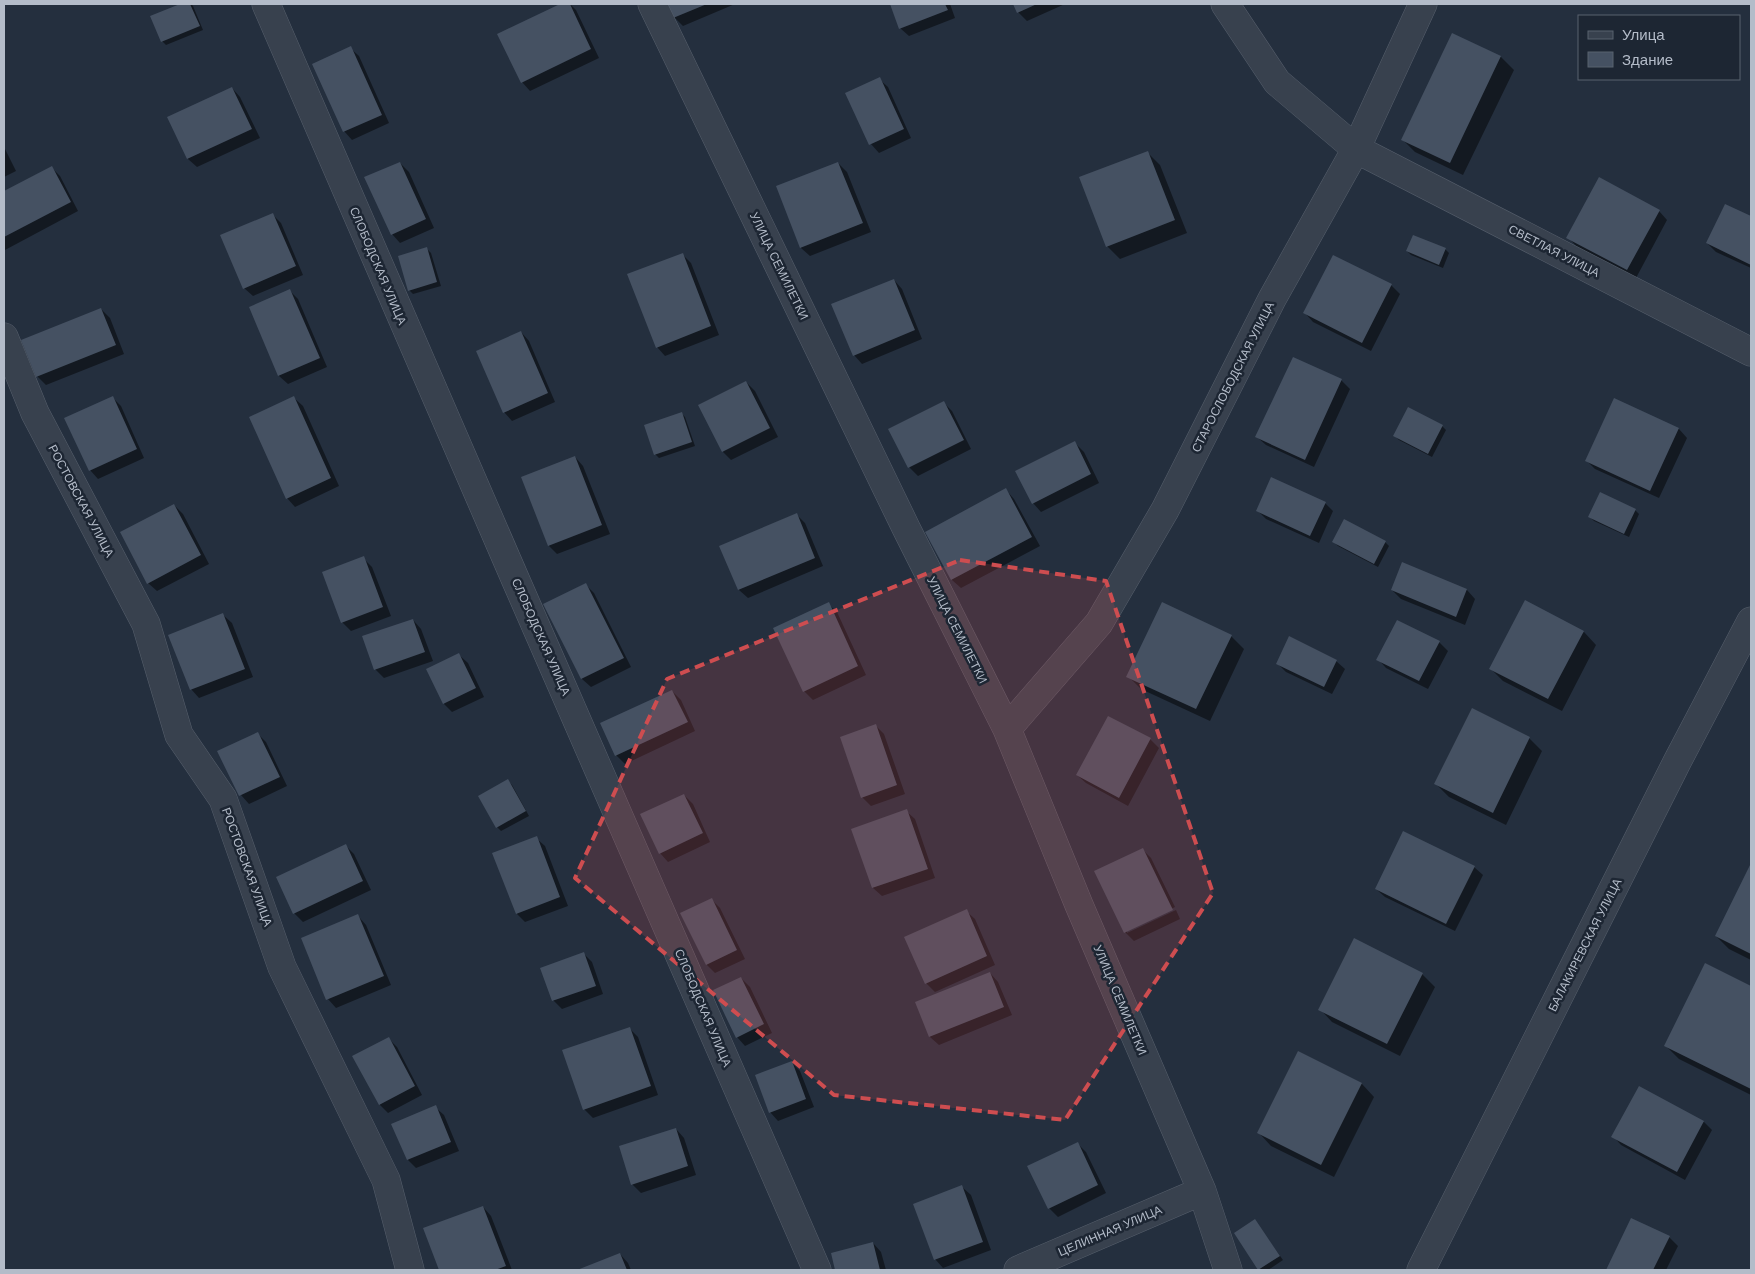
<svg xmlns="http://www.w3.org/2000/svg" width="1755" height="1274" font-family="Arial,sans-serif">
<rect width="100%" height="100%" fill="#242f3e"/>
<path fill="#0007" d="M184,4H191L193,6L203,30L166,45L162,41L152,17Z
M563,4H570L576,10L599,58L530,91L522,82L499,34Z
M669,4H735L683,26L674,17Z
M894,4H950L955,18L909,36L900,28L891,5Z
M1015,4H1065L1027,21L1018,12Z
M1453,35L1501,57L1514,70L1463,175L1415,152L1402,139Z
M350,48L359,56L389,123L352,140L344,131Z
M879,79L888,87L911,138L879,153L871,144L847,94Z
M232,88L240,97L260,138L197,167L188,159L169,118Z
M4,147L16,171L4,177Z
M1147,152L1160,165L1187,233L1120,259L1107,246Z
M400,163L409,172L434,228L400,243L392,234Z
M838,163L847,172L871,232L810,256L801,248L778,187Z
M51,167L60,176L78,211L5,250L4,192Z
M1725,205L1751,218V268L1716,252L1707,243Z
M1659,211L1667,220L1636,278L1576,246L1568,237Z
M272,214L281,223L303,275L253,296L244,288Z
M427,249L431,253L441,286L413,294L409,290Z
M1445,249L1449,253L1443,268L1411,255L1407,251Z
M682,254L691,263L719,335L665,356L657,347Z
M894,280L902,289L922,339L862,364L854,355Z
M1391,285L1400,294L1371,351L1313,322L1305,313Z
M290,291L298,299L327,367L288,384L279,376L250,307Z
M101,309L110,318L124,354L46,385L37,376Z
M521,332L529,341L555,402L512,421L504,412Z
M1341,380L1350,389L1314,467L1266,445L1257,437Z
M746,382L755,391L778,437L731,460L723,452Z
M112,397L121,406L144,458L98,479L90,470Z
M294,398L303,406L339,486L295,507L287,498Z
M1614,400L1679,429L1687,438L1659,498L1595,469L1586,460Z
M943,402L952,411L971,449L918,476L909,467Z
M681,413L685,417L695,446L659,458L655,454Z
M1442,426L1446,430L1432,457L1399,440L1395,436Z
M1075,443L1084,452L1099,483L1041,512L1033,503Z
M575,457L583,466L610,534L557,554L549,546Z
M1006,490L1014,499L1040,546L961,588L952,580L927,532Z
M1325,503L1333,511L1319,543L1266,519L1258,511Z
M174,505L183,514L209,564L157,591L148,583Z
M1635,510L1639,514L1629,537L1594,521L1590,517Z
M796,514L805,523L823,566L748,598L739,590L721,546Z
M1334,542H1385L1389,546L1378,567L1338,546Z
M363,558L372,567L391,616L351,631L342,622Z
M1403,564L1467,590L1475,599L1465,625L1401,599L1392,590Z
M585,584L594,593L631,667L591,687L582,679L545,605Z
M828,604L837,612L866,675L813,700L804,691Z
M223,615L232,623L253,677L199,698L191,689Z
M413,620L421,629L433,661L384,678L375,669Z
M1584,632L1596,645L1562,711L1503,681L1490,668Z
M1231,636L1244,649L1210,721L1141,689L1128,676Z
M1439,642L1448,651L1428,689L1386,668L1378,659Z
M459,655L468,663L484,697L452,712L444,704Z
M1336,661L1345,669L1332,694L1286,672L1277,663Z
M672,691L681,700L695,731L625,764L616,755Z
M876,726L884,734L905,794L871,806L862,797Z
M257,733L266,742L287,786L249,804L241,795L219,751Z
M1529,738L1542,751L1506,825L1449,797L1436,784Z
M1150,739L1159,748L1128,806L1086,783L1077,775Z
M508,781L512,785L529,816L501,831L497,827Z
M684,795L693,804L710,842L668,862L660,853Z
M906,811L915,819L935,878L882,896L873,888L853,830Z
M536,838L545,846L568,906L525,922L517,914L494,854Z
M345,845L354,854L371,890L303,922L294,913Z
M1143,850L1151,858L1175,907L1127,930V933L1176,910L1180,919L1134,941L1125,932Z
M1751,866V960L1729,949L1716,936Z
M1474,867L1483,875L1455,931L1385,897L1376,889Z
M712,900L720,908L745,959L715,973L707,965L682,914Z
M966,911L975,919L995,965L935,992L926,983Z
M358,916L366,925L391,985L336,1008L328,999Z
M584,954L592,962L603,994L562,1009L553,1000Z
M1706,965L1751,988V1095L1679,1059L1666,1046Z
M990,973L998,982L1012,1015L939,1045L930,1037L917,1003Z
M1422,974L1435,987L1400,1056L1332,1022L1320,1009Z
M741,978L750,987L772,1033L745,1046L737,1037Z
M630,1029L638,1037L658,1095L593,1118L584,1109Z
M388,1038L397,1047L422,1095L388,1113L380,1105Z
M1299,1053L1362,1084L1374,1097L1334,1177L1271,1146L1259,1133Z
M792,1063L800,1071L814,1107L778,1121L770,1112Z
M435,1107L444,1115L459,1151L416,1168L408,1160Z
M1704,1122L1712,1130L1685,1180L1621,1145L1613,1136Z
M676,1129L684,1138L696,1175L641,1193L632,1184Z
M1077,1143L1086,1152L1106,1193L1058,1217L1049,1208Z
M962,1187L971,1195L991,1250L943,1268L935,1259Z
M483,1207L491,1216L512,1270H440L425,1229Z
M1632,1220L1669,1237L1678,1246L1666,1270H1608Z
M1255,1221L1283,1260L1268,1270H1260L1236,1233Z
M873,1243L881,1252L886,1270H837L832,1254Z
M620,1254L628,1263L631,1270H580Z"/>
<path fill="#455162" d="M180,4H190L200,26L161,42L150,16Z
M560,4H570L591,49L521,83L497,34Z
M667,4H707L673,18Z
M890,4H945L948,10L899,29Z
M1013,4H1037L1017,13Z
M1452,33L1501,56L1450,163L1401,140Z
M351,46L382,115L343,132L312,64Z
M880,77L904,129L869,145L845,93Z
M232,87L252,129L187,159L167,117Z
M1148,151L1175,220L1106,247L1079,177Z
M400,162L426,219L391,235L364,177Z
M838,162L863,223L800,248L776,186Z
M52,166L71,202L4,237V191Z
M1599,177L1660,210L1627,270L1566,238Z
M1725,204L1751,216V265L1706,243Z
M273,213L296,266L243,289L220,235Z
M1413,235L1446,248L1439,265L1406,251Z
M427,247L437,282L408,291L398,256Z
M683,253L711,326L656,348L627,274Z
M1333,255L1392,284L1362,343L1303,313Z
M894,279L915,330L853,356L831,304Z
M290,289L320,358L278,376L249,307Z
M101,308L116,345L36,377L21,340Z
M521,331L548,393L503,413L476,351Z
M1293,357L1342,379L1305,460L1255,437Z
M746,381L770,428L722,452L698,405Z
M113,396L137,449L89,471L64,418Z
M294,396L331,478L286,499L249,417Z
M1614,398L1679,428L1650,491L1585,461Z
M944,401L964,440L908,468L888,429Z
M1408,407L1443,425L1428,454L1393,436Z
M682,412L692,442L654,455L644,425Z
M1075,441L1091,474L1032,504L1015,471Z
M575,456L602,525L548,546L521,477Z
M1271,477L1326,502L1310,536L1256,511Z
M1006,488L1032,537L951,580L925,532Z
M1600,492L1636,509L1624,534L1588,517Z
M174,504L201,555L147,584L120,532Z
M797,513L815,558L738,590L719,546Z
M1344,519L1386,541L1374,564L1332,542Z
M364,556L383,607L341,623L322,572Z
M1402,562L1467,589L1456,617L1391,590Z
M586,583L624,658L581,679L543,604Z
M1525,600L1584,631L1548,699L1489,669Z
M829,602L858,666L803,692L773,628Z
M1162,602L1232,635L1196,709L1126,677Z
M223,613L245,669L190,690L168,635Z
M413,619L425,652L374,670L362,636Z
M1397,620L1440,641L1419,681L1376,660Z
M1289,636L1337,660L1324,687L1276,664Z
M459,653L476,688L443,704L426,669Z
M672,690L688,722L615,756L600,723Z
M1472,708L1530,737L1493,813L1434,784Z
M1108,716L1151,738L1119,798L1076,775Z
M876,724L897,785L861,798L840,737Z
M258,732L280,777L239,796L217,751Z
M508,779L526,811L496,828L478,796Z
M684,794L703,833L659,854L640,814Z
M907,809L928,869L872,888L851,829Z
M1403,831L1475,866L1446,924L1375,889Z
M537,836L560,897L516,914L492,853Z
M346,844L363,881L293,914L276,877Z
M1143,848L1173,910L1124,933L1094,871Z
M1751,863V954L1715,936Z
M712,898L737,950L706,965L680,913Z
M967,909L987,956L925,984L904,937Z
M358,914L384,976L326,1000L301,938Z
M1354,938L1423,973L1387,1044L1318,1010Z
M584,952L596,986L552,1001L540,968Z
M1705,963L1751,986V1089L1664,1046Z
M990,972L1004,1007L929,1037L915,1002Z
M741,977L764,1024L736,1038L713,990Z
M630,1027L651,1086L583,1110L562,1050Z
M389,1037L415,1086L379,1105L352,1056Z
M1298,1051L1362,1083L1321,1165L1257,1133Z
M792,1061L806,1099L769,1113L755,1075Z
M1639,1086L1704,1121L1677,1172L1611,1137Z
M436,1105L451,1142L407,1160L391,1124Z
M676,1128L688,1166L631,1185L619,1146Z
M1078,1142L1098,1185L1048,1209L1027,1166Z
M962,1185L983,1242L934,1260L913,1204Z
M483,1206L506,1266L495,1270H439L423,1228Z
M1631,1218L1670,1236L1653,1270H1606Z
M1255,1219L1280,1256L1258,1270L1234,1233Z
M873,1242L880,1270H835L831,1253Z
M620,1253L627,1270H577Z"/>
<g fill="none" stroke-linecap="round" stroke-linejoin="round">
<defs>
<path id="minor" d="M266,4C447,427 634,848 817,1270
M652,4L906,528L1007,729L1079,905L1202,1191L1228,1270
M1225,4L1277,82L1356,149L1751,352
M4,337L35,413L146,624L179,735L223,799L282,967L386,1180L410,1270
M1007,729L1099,623L1165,510L1272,299L1356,149L1423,4
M1018,1270L1202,1191
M1421,1270L1678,760L1751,621"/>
</defs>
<use href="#minor" stroke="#565f6c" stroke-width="29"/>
<use href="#minor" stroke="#38414e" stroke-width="28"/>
</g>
<path fill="#ce4d50" fill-opacity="0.2" stroke="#ce4d50" stroke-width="4" stroke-dasharray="10 6" stroke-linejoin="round" d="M960,560L1106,581L1213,893L1065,1120L834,1095L575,878L667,679Z"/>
<g text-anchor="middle" stroke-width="5" stroke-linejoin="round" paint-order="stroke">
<g font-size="12" fill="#b4bcc9" stroke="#1d2633">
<text transform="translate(1554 251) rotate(27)" y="4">СВЕТЛАЯ УЛИЦА</text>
<text transform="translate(378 266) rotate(67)" y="4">СЛОБОДСКАЯ УЛИЦА</text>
<text transform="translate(779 266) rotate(64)" y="4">УЛИЦА СЕМИЛЕТКИ</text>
<text transform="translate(1233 377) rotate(-63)" y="4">СТАРОСЛОБОДСКАЯ УЛИЦА</text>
<text transform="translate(81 501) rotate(62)" y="4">РОСТОВСКАЯ УЛИЦА</text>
<text transform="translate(957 630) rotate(63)" y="4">УЛИЦА СЕМИЛЕТКИ</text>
<text transform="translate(541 637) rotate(66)" y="4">СЛОБОДСКАЯ УЛИЦА</text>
<text transform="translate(247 867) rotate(70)" y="4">РОСТОВСКАЯ УЛИЦА</text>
<text transform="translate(1585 945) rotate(-63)" y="4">БАЛАКИРЕВСКАЯ УЛИЦА</text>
<text transform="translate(1120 1000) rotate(67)" y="4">УЛИЦА СЕМИЛЕТКИ</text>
<text transform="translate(703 1008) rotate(67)" y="4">СЛОБОДСКАЯ УЛИЦА</text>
<text transform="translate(1110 1231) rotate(-23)" y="4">ЦЕЛИННАЯ УЛИЦА</text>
</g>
</g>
<rect width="1755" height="1274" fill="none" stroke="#b4bcc9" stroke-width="10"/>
<rect x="1578" y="15" width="162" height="65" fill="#1d2633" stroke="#59626f"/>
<rect x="1588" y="31" width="25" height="8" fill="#38414e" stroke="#59626f"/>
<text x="1622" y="40" font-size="15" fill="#b4bcc9">Улица</text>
<rect x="1588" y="52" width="25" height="15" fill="#455162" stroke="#59626f"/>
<text x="1622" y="65" font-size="15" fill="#b4bcc9">Здание</text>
</svg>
